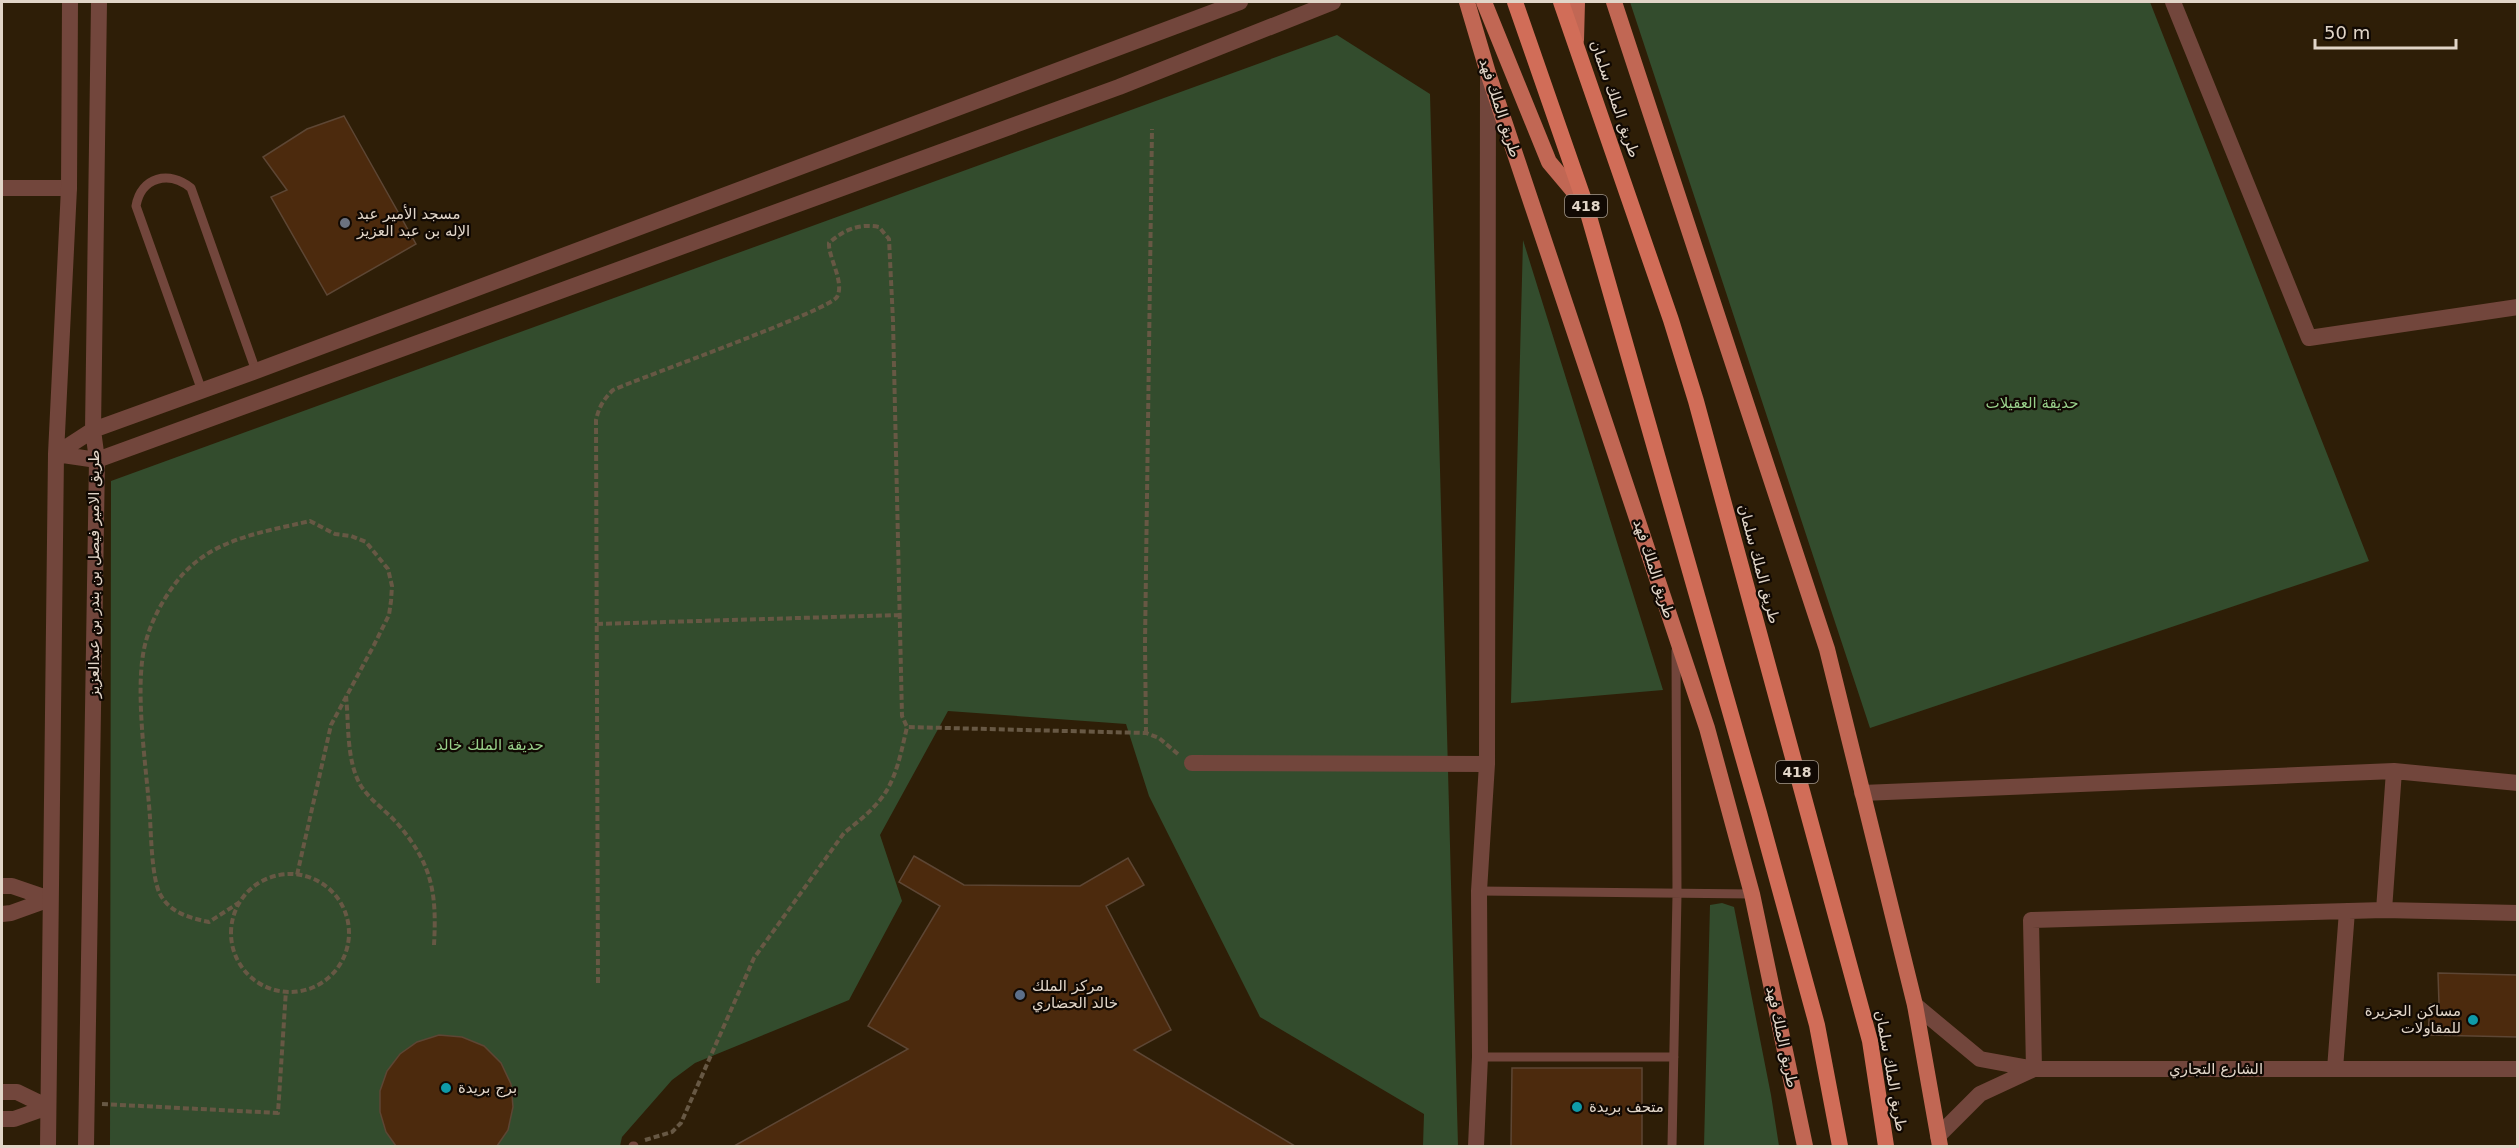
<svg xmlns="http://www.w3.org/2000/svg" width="2519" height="1148" font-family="'DejaVu Sans','Noto Naskh Arabic',sans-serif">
<rect width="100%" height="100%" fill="#2e1e07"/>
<path fill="#334c2d" d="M1630,2H2150L2369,561L1870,728Z
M1337,35L1430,94L1458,1146H1423L1424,1114L1260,1017L1149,796L1126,724L948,711L880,835L902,901L849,1000L695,1063L672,1080L622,1137L620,1146H110L111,481Z
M1523,240L1663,690L1511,703Z
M1722,903L1734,907L1771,1095L1779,1146H1704L1710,905Z"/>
<path fill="#4c2a0d" stroke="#5d4634" stroke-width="1.5" d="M344,116L416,244L327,295L271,197L287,190L263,157L307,129Z
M914,856L964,885L1080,886L1128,858L1144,885L1106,906L1171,1030L1134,1050L1295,1146H734L908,1049L868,1026L940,906L899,882Z
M2438,973L2517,975V1037L2428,1035L2430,1004H2439Z
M439,1035L462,1037L484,1046L501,1063L511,1084L513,1107L508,1130L497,1146H396L386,1132L380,1112V1091L387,1071L400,1054L417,1042Z
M1512,1068H1642V1146H1511Z"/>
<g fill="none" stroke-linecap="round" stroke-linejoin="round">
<path stroke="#675844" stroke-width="4" stroke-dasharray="6 3" stroke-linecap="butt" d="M597,624L900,615
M346,696C349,724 346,761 361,786C370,800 385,810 396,822C432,863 437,892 434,945
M1146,733L1145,644L1152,129
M231 933a59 59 0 1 1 118 0a59 59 0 1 1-118 0Z
M240,902L209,922C190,918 170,913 160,894C152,879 151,836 150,818C147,770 133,686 146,641C152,618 167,592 183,574C216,538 264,532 310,521L335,534L351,536L366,542L388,569L392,586L391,601L389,615L374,645L331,725L297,875
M598,983L596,420C599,407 603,400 613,390C642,377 830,310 837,297C845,282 828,257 829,243C843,230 860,223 879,227L889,239L893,321L902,716L907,727L1146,733L1159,738L1178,754
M102,1104L278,1113L286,990
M645,1140L672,1132L681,1123L754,958L844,833C859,821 877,807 887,790C898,771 902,748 907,727"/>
<path stroke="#72463c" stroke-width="9" d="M202,391L136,206C141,177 169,170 191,188L256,371
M1479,891L1752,894
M1480,1057H1674
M633,1146H634
M1672,1146L1677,895L1676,651"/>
<path stroke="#72463c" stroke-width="16" d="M2173,2L2309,338L2518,307
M2,188H69
M1192,763L1487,764
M1862,793L2394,771L2518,783
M2,886H12L50,899
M2384,910L2394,771
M2,914L11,913L50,899
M1915,1005L1980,1059L2034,1069
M2034,1069L2031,920L2384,910L2518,913
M2335,1069L2347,911
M1938,1136L1980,1094L2034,1069H2518
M1476,1146L1480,1057L1479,891L1487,764L1488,77"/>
<path stroke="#72463c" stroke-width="16" d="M56,454L97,460L1119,87L1333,2
M56,454L93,430L256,371L1240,2
M2,1092H17L48,1107
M2,1119H14L48,1107
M48,1146L56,454L69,188L70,2
M86,1146L97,460L93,430L99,2"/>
<path stroke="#c16754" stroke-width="16" d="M1467,2L1488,73L1707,728L1752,894L1805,1146
M1484,2L1549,162L1586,206
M1614,2L1827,649L1915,1005L1940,1146
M1576,40L1577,2"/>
<path stroke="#d16d58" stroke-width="16" d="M1515,2L1586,206L1759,813L1817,1025L1840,1146
M1561,2L1671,320L1696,401L1870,1041L1886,1146"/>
</g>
<circle fill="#6b7280" stroke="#110903" stroke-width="2" cx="345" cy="223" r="6"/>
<circle fill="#5c6f8a" stroke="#110903" stroke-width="2" cx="1020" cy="995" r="6"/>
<g fill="#0f9aa8" stroke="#110903" stroke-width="2">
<circle cx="2473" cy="1020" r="6"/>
<circle cx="446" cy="1088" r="6"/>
<circle cx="1577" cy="1107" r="6"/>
</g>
<g text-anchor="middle" stroke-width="4.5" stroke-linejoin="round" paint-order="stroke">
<g fill="#110903" stroke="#a3988d" stroke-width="1.5">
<rect x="1565" y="195" width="42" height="22" rx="4.5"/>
<rect x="1776" y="761" width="42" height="22" rx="4.5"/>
</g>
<g font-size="14" font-weight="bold" fill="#e1d5c8">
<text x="1586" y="211">418</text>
<text x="1797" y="777">418</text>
</g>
<g font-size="15" fill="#e1d5c8" stroke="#110903">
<text transform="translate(1615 99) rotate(71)" y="5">طريق الملك سلمان</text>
<text transform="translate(1500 108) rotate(72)" y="5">طريق الملك فهد</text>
<text transform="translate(1759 564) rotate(75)" y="5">طريق الملك سلمان</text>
<text transform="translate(1654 569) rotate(72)" y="5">طريق الملك فهد</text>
<text transform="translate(94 574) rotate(-90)" y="5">طريق الامير فيصل بن بندر بن عبدالعزيز</text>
<text transform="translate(1782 1037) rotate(78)" y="5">طريق الملك فهد</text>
<text x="2216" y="1074">الشارع التجاري</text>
<text transform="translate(1891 1071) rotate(80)" y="5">طريق الملك سلمان</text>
</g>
<g font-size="15" fill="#e1d5c8" stroke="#110903" text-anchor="start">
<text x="357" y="219">مسجد الأمير عبد<tspan x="357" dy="17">الإله بن عبد العزيز</tspan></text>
<text x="1032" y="991">مركز الملك<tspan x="1032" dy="17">خالد الحضاري</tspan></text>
<text x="2461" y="1016" text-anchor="end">مساكن الجزيرة<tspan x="2461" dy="17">للمقاولات</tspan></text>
<text x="458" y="1093">برج بريدة</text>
<text x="1589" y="1112">متحف بريدة</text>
</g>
<g font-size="15" fill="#98d08a" stroke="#110903">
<text x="2032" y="408">حديقة العقيلات</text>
<text x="490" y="750">حديقة الملك خالد</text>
</g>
</g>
<rect width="2519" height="1148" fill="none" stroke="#e1d5c8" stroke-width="6"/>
<path d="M2315 39v9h141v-9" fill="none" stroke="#e1d5c8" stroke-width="3"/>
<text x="2324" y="39" font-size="18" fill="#e1d5c8" stroke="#110903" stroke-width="4.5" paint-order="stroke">50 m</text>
</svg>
